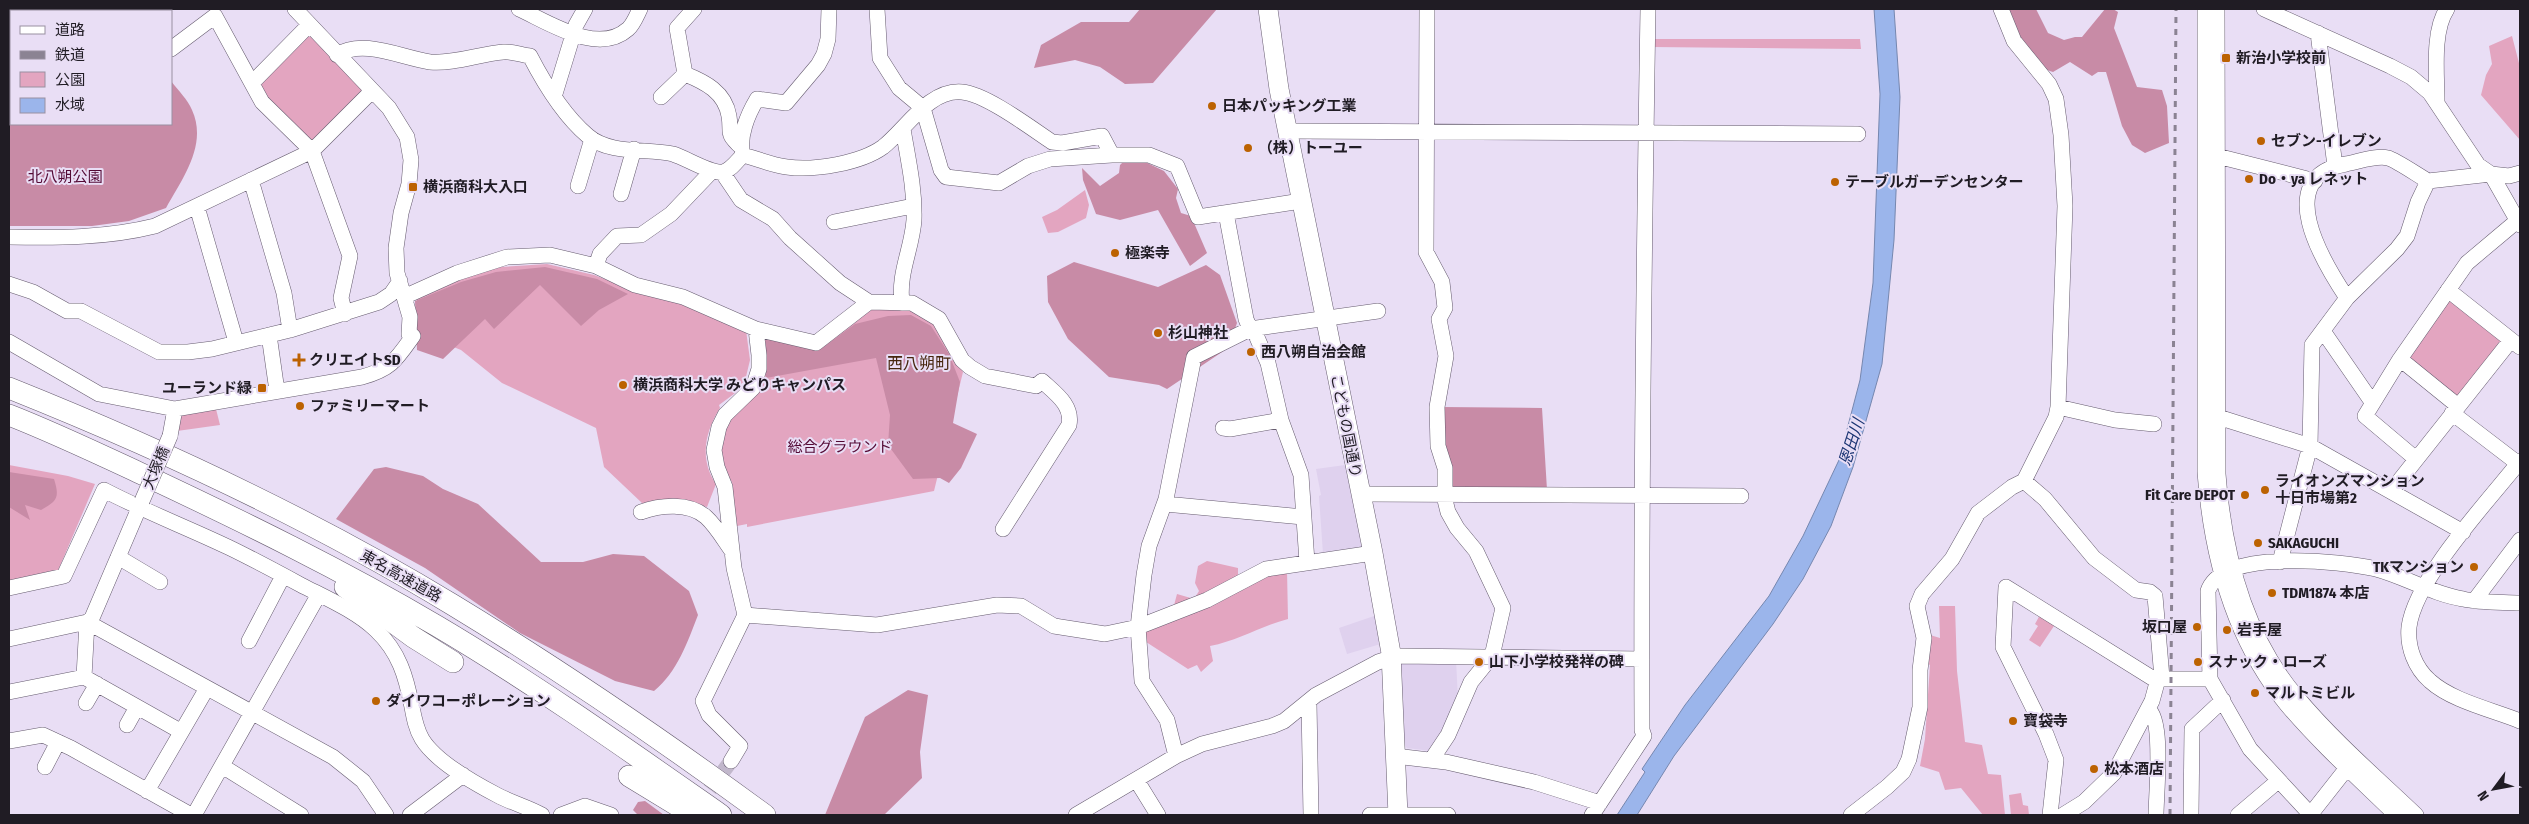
<svg xmlns="http://www.w3.org/2000/svg" width="2529" height="824" font-family="'Fira Sans Condensed','Noto Sans JP',sans-serif">
<rect width="100%" height="100%" fill="#e9def5"/>
<path fill="#dfd1ee" d="M1345,465L1362,549L1323,554L1319,496L1321,495L1316,469Z
M1377,615L1384,643L1347,654L1339,628Z
M1456,659L1458,701L1431,751L1407,748L1403,744L1399,662Z"/>
<path fill="#e3a5c0" d="M306,36L311,37L361,88V96L316,142L310,141L265,98L260,86Z
M2512,36L2520,67V140L2481,95L2486,75L2492,64L2489,46Z
M1651,39H1860L1861,49L1651,47Z
M1085,190L1089,205L1086,218L1058,232L1048,233L1042,217L1057,210Z
M547,264L594,275L645,294L679,303L746,330L750,360L745,381L738,386V391L719,405L720,408C705,432 699,459 716,484L707,507L682,501L642,503L604,467L596,428L502,383L461,350L419,333L417,298L460,279L501,267Z
M2446,298L2502,337L2501,343L2459,397L2408,361Z
M874,305L910,310L937,326L963,372L934,491L747,527V524L737,526L735,524L732,482L723,470L719,440L730,416L749,400L763,339L770,332L818,342Z
M216,409L220,425L177,431L180,415Z
M9,465L68,476L95,484L57,573L9,583Z
M1207,561L1238,568V577L1215,591L1173,609L1177,594L1194,599L1199,591L1195,583L1198,566Z
M1287,570L1288,619C1261,626 1238,641 1210,646L1213,661L1201,672L1197,665L1188,669L1143,640L1142,630L1258,577Z
M1939,606H1955L1957,671L1965,742L1982,745L1988,774L2001,775L2005,815H1983L1961,788L1945,790L1939,772L1920,766L1925,739L1930,665L1925,662L1930,635L1940,638Z
M2041,613L2056,623L2040,647L2029,640L2038,626L2035,624Z
M2021,793L2023,805L2028,806L2029,815H2011L2009,795Z"/>
<path fill="#c88ba6" d="M9,9H118L120,11H11V124H171V81C178,90 188,100 192,110C208,145 182,179 166,208L129,221L92,226H9Z
M1140,9H1217L1153,83L1125,84L1100,67L1075,60L1034,68L1041,45L1081,22H1129Z
M2008,9H2036L2048,33L2064,40L2075,37H2082L2105,9H2113L2118,12L2114,28L2137,87L2162,90L2167,106L2169,143L2145,153L2132,145L2122,126L2106,72H2098L2092,76L2070,62L2053,72C2027,65 2015,31 2008,9Z
M1141,160L1164,171L1178,189L1176,198L1181,213L1191,216L1207,253L1190,266L1158,210L1120,220L1096,214L1083,180L1082,168L1100,186L1119,173L1120,165L1123,162Z
M1074,262L1158,287L1206,265L1220,275L1237,323L1228,348L1167,389L1159,385L1109,377L1068,339L1048,302L1047,276Z
M545,267L597,279L628,294L599,310L581,326L540,285L494,329L485,319L443,359L417,350L415,301L461,282L496,272Z
M911,315L931,326L949,354L960,382L953,423L977,434L961,468L949,483L940,478L913,479L888,445L890,415L876,358L766,378V338L818,351L855,324L888,316Z
M1441,407L1542,408L1547,490H1449L1443,447Z
M386,467L423,476L443,489L478,504L541,562H583L613,554L644,556L689,591L698,615C687,643 678,671 654,691L615,681L520,633L425,568L336,519L374,469Z
M9,472L54,479C60,498 57,501 41,510L25,505L30,520L9,507Z
M908,690L928,695L920,752L922,778L884,815H825L865,717Z
M645,801L664,815H638L633,810L638,802Z"/>
<path fill="#9bb5eb" stroke="#7687af" d="M1874,9H1894L1900,97L1894,240L1882,364L1853,467L1831,526L1803,579L1773,624L1674,756L1637,815H1617L1645,772L1642,769L1685,705L1769,596L1803,536L1839,460L1860,380L1873,283L1880,94Z"/>
<g fill="none" stroke-linecap="round" stroke-linejoin="round">
<path stroke="#7687af" stroke-width="3" d="M9,82H11"/>
<path stroke="#c1b7cb" stroke-width="15" stroke-dasharray="15 8" stroke-linecap="butt" d="M696,808L731,761"/>
<defs>
<path id="minor" d="M519,9C548,22 598,56 628,29C633,25 637,15 640,9
M877,9L880,58L899,88L923,108L941,170L946,177L999,183L1028,166L1050,159L1112,155H1149L1177,166L1198,217L1301,201
M1427,9L1426,252L1442,282L1445,308L1439,319L1446,356L1437,407L1438,446L1445,468V500L1448,512L1457,528L1476,551L1503,608L1492,656L1471,682L1448,735L1432,759
M2205,9V472C2211,554 2233,639 2287,705C2320,744 2359,779 2396,815
M2217,9L2218,474C2224,553 2245,636 2297,697C2333,740 2376,777 2416,815
M2264,9L2390,66L2411,77L2430,93L2478,165L2491,174L2520,225
M2318,33L2335,166
M171,49L215,16L262,102L312,151L350,256L341,298L345,314
M337,55C363,38 402,58 430,62C455,64 479,54 503,52C512,51 521,55 530,56C545,85 563,115 588,136C610,155 647,148 673,154C686,158 711,174 723,172C731,170 737,161 743,155C738,137 748,114 757,99L786,103L818,65L824,54L828,39L829,9
M685,74C705,82 725,92 729,116C732,134 725,132 741,147
M685,74L677,28L694,9
M252,83L309,25
M554,97L576,25L585,9
M661,97L685,74
M2437,101C2437,75 2432,31 2447,9
M1288,131L1858,134
M743,155C758,159 772,165 787,167C814,171 861,163 883,147C906,129 929,89 962,92C986,94 1031,128 1052,142L1062,143L1102,136L1112,155
M2217,156L2315,181
M722,172L741,200L773,219L790,238L840,283L869,302L912,303L939,319L962,360L970,367L985,376L1036,386L1042,381C1055,393 1073,405 1069,425L1003,529
M251,180L284,293L290,330
M578,186L592,139
M621,194L634,149
M197,207L236,342
M1226,213L1246,319L1250,329L1378,311
M834,222L913,206
M9,237C58,238 107,238 155,226L312,151L372,91
M596,266L600,254L617,236L641,235L671,214L712,171
M9,284L33,292L67,311H81L159,352H188L212,349L290,330L379,302L391,294L400,281
M2448,290L2520,347
M406,296L457,273L507,257L550,255L596,266L635,285L683,297L756,329L816,343L869,302
M2347,298C2323,262 2271,177 2346,164C2358,162 2376,155 2388,158C2396,160 2419,176 2428,181
M902,303C898,273 912,249 914,220C915,189 908,159 903,129
M2323,331L2372,402
M269,335L277,391
M9,342L99,394L175,409L362,377C391,369 396,360 413,336L409,334L410,317L397,273L396,248L401,213L409,184L411,160L407,137L389,108L295,9
M2400,359L2458,406
M2058,407L2115,420L2154,424
M2452,413L2520,465
M2218,417L2310,446L2463,532
M1223,428L1230,429L1281,420
M170,436L175,409
M2416,459L2365,416L2400,359L2467,263L2517,221
M2520,461C2489,500 2415,579 2409,627C2407,647 2415,668 2430,681C2452,701 2493,710 2520,721
M2024,481L2045,499L2094,558L2136,590L2150,592L2155,596L2162,678
M2392,490L2511,340
M1360,494L1741,496
M1165,504L1303,517
M641,512C660,505 689,502 706,517C716,526 724,540 732,551
M118,557L160,582
M2280,562L2310,446L2312,345L2347,298L2397,249L2407,236L2418,202L2428,181L2491,174L2509,176L2520,173
M9,588L64,576L104,490C144,511 186,527 228,547C253,559 277,572 301,585C326,598 356,611 376,630C399,652 406,676 412,707C414,718 416,729 422,739C436,762 474,783 497,795C512,803 528,807 542,815
M2474,601L2520,540
M745,615L877,625L997,605L1021,606L1054,626L1105,634L1138,627L1207,600L1266,569L1373,553
M87,622L333,757L363,781L386,815
M9,639L87,622L92,618L142,501
M249,641L283,576
M84,677L87,622
M2210,679L2250,749L2311,815
M9,692L84,677L180,731
M86,703L97,684
M1309,703L1311,815
M2148,709C2164,719 2156,795 2156,815
M127,725L137,707
M9,741L43,735L71,748L191,815
M1176,756L1167,720L1142,681L1138,627L1144,575L1149,546L1166,499L1194,357L1250,329L1256,335L1268,363L1281,420L1301,475L1307,562
M1395,756L1446,762L1534,782L1600,803
M731,761L740,746L709,715L703,701L745,615L734,568L725,487L717,467L714,450L719,427L725,415L753,388L759,369V355L756,329
M222,766L301,815
M45,767L58,742
M1137,781L1158,815
M147,791L207,688
M194,815L319,594
M410,815L463,775
M561,815L585,806L611,815
M1076,815L1176,756L1202,744L1272,726L1284,721L1316,695L1378,662L1397,656L1642,659
M1370,815H1448
M1592,815L1644,736L1642,730C1641,489 1644,249 1648,9
M1851,815L1887,787L1903,772L1909,759L1920,707V670L1924,638L1917,606L1922,594L1952,559L1978,513L2012,487L2024,481L2056,417L2058,407L2065,206L2061,135L2056,99L2049,84L2014,41L2001,9
M2050,815L2056,760L2046,734L2003,647L2006,587L2157,681
M2063,815L2084,802L2114,773L2152,701L2158,679H2210L2208,591C2222,548 2341,561 2376,569C2406,577 2432,594 2463,599C2481,603 2501,602 2520,603
M2191,815L2192,729L2223,700
M2238,815L2278,781
M2310,815L2347,768"/>
<path id="major" d="M1268,9L1279,89L1373,553L1391,653L1398,815"/>
<path id="highway" d="M9,388C159,448 315,521 453,605C560,670 664,741 765,815
M9,415C55,433 99,454 144,475C244,522 342,570 437,626C535,684 628,750 721,815
M345,587L413,637L453,662
M629,776L693,815"/>
</defs>
<use href="#minor" stroke="#665c6f" stroke-width="16"/>
<use href="#major" stroke="#665c6f" stroke-width="20"/>
<use href="#highway" stroke="#665c6f" stroke-width="22"/>
<use href="#minor" stroke="#fff" stroke-width="15"/>
<use href="#major" stroke="#fff" stroke-width="19"/>
<use href="#highway" stroke="#fff" stroke-width="21"/>
<path stroke="#8b8393" stroke-width="3" stroke-dasharray="6 6" stroke-linecap="butt" d="M2170,815L2176,9"/>
<defs>
<path id="minor-bridge" d="M142,501L170,436"/>
</defs>
<use href="#minor-bridge" stroke="#665c6f" stroke-width="16" stroke-linecap="butt"/>
<use href="#minor-bridge" stroke="#fff" stroke-width="15"/>
</g>
<g fill="#bc6201" stroke="#e9def5" stroke-width="2">
<rect x="2221" y="53" width="10" height="10" rx="2.5"/>
<circle cx="1212" cy="106" r="5"/>
<circle cx="2261" cy="141" r="5"/>
<circle cx="1248" cy="148" r="5"/>
<circle cx="2249" cy="179" r="5"/>
<circle cx="1835" cy="182" r="5"/>
<rect x="408" y="182" width="10" height="10" rx="2.5"/>
<circle cx="1115" cy="253" r="5"/>
<circle cx="1158" cy="333" r="5"/>
<circle cx="1251" cy="352" r="5"/>
<path d="M296.5 352.5h5v5h5v5h-5v5h-5v-5h-5v-5h5z"/>
<circle cx="623" cy="385" r="5"/>
<rect x="257" y="383" width="10" height="10" rx="2.5"/>
<circle cx="300" cy="406" r="5"/>
<circle cx="2265" cy="490" r="5"/>
<circle cx="2245" cy="495" r="5"/>
<circle cx="2258" cy="543" r="5"/>
<circle cx="2474" cy="567" r="5"/>
<circle cx="2272" cy="593" r="5"/>
<circle cx="2197" cy="627" r="5"/>
<circle cx="2227" cy="630" r="5"/>
<circle cx="1479" cy="662" r="5"/>
<circle cx="2198" cy="662" r="5"/>
<circle cx="2255" cy="693" r="5"/>
<circle cx="376" cy="701" r="5"/>
<circle cx="2013" cy="721" r="5"/>
<circle cx="2094" cy="769" r="5"/>
</g>
<g text-anchor="middle" stroke-width="4" stroke-linejoin="round" paint-order="stroke">
<g font-size="15" font-weight="bold" fill="#201c24" stroke="#e9def5" text-anchor="start">
<text x="2236" y="63">新治小学校前</text>
<text x="1222" y="111">日本パッキング工業</text>
<text x="2271" y="146">セブン-イレブン</text>
<text x="1258" y="153">（株）トーユー</text>
<text x="2259" y="184">Do・ya レネット</text>
<text x="1845" y="187">テーブルガーデンセンター</text>
<text x="423" y="192">横浜商科大入口</text>
<text x="1125" y="258">極楽寺</text>
<text x="1168" y="338">杉山神社</text>
<text x="1261" y="357">西八朔自治会館</text>
<text x="309" y="365">クリエイトSD</text>
<text x="633" y="390">横浜商科大学 みどりキャンパス</text>
<text x="252" y="393" text-anchor="end">ユーランド緑</text>
<text x="310" y="411">ファミリーマート</text>
<text x="2275" y="486">ライオンズマンション<tspan x="2275" dy="17">十日市場第2</tspan></text>
<text x="2235" y="500" text-anchor="end">Fit Care DEPOT</text>
<text x="2268" y="548">SAKAGUCHI</text>
<text x="2464" y="572" text-anchor="end">TKマンション</text>
<text x="2282" y="598">TDM1874 本店</text>
<text x="2187" y="632" text-anchor="end">坂口屋</text>
<text x="2237" y="635">岩手屋</text>
<text x="1489" y="667">山下小学校発祥の碑</text>
<text x="2208" y="667">スナック・ローズ</text>
<text x="2265" y="698">マルトミビル</text>
<text x="386" y="706">ダイワコーポレーション</text>
<text x="2023" y="726">寶袋寺</text>
<text x="2104" y="774">松本酒店</text>
</g>
<g font-size="15" fill="#530934" stroke="#e9def5">
<text x="65" y="182">北八朔公園</text>
<text x="840" y="452">総合グラウンド</text>
</g>
<g font-size="15" fill="#201c24" stroke="#e9def5">
<text transform="translate(1346 426) rotate(79)" y="5">こどもの国通り</text>
<text transform="translate(156 468) rotate(-67)" y="5">大塚橋</text>
<text transform="translate(401 576) rotate(29)" y="5">東名高速道路</text>
</g>
<g font-size="16" fill="#46260d" stroke="#e9def5">
<text x="919" y="369">西八朔町</text>
</g>
<g font-size="16" font-style="italic" fill="#1b3573" stroke="#e9def5">
<text transform="translate(1851 442) rotate(-72)" y="6">恩田川</text>
</g>
</g>
<rect width="2529" height="824" fill="none" stroke="#201c24" stroke-width="20"/>
<rect x="10" y="10" width="162" height="115" fill="#e9def5" stroke="#9990a1"/>
<rect x="20" y="26" width="25" height="8" fill="#ffffff" stroke="#9990a1"/>
<text x="55" y="35" font-size="15" fill="#201c24">道路</text>
<rect x="20" y="51" width="25" height="8" fill="#8b8393" stroke="#9990a1"/>
<text x="55" y="60" font-size="15" fill="#201c24">鉄道</text>
<rect x="20" y="72" width="25" height="15" fill="#e3a5c0" stroke="#9990a1"/>
<text x="55" y="85" font-size="15" fill="#201c24">公園</text>
<rect x="20" y="98" width="25" height="15" fill="#9bb5eb" stroke="#9990a1"/>
<text x="55" y="110" font-size="15" fill="#201c24">水域</text>
<g transform="translate(2494 789) rotate(238)" stroke="#e9def5" stroke-width="4" paint-order="stroke">
<path d="M0-4L9 19L0 12L-9 19Z" fill="#201c24"/>
<text y="-8" font-size="14" font-weight="bold" text-anchor="middle" fill="#201c24">N</text>
</g>
</svg>
